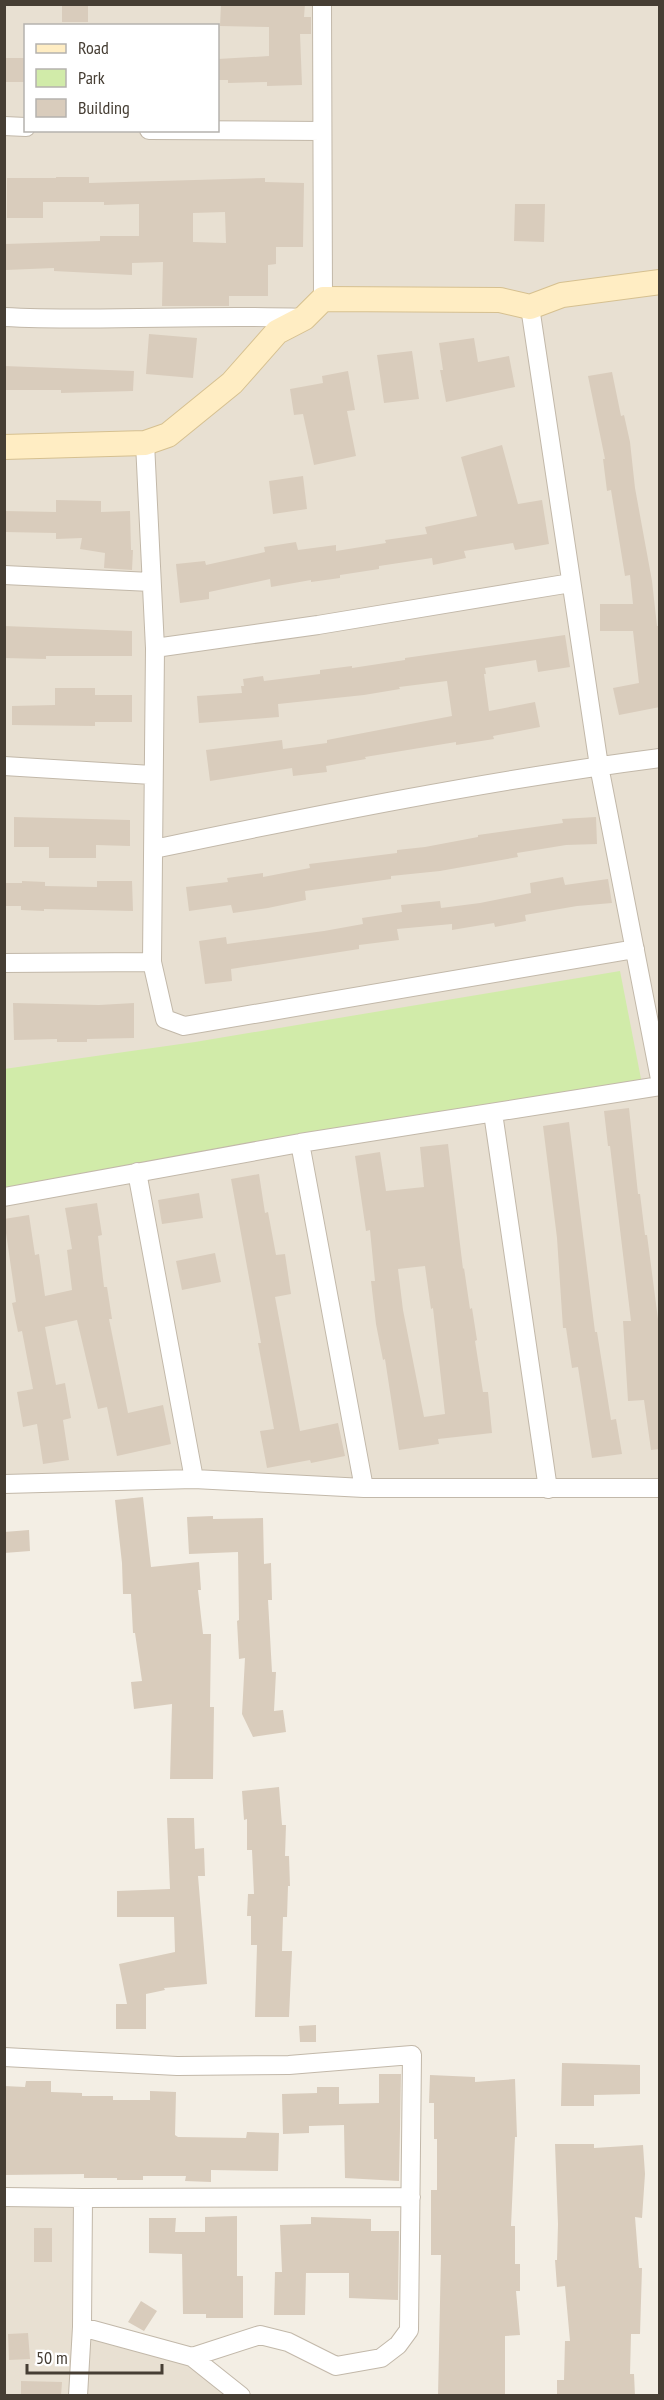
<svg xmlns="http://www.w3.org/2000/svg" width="664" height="2400" font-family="'PT Sans Narrow',sans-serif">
<rect width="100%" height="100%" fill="#f3eee4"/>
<path fill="#e8e0d2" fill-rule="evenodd" d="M4,5H659V1488L5,1484ZM26,26H218V130H26Z
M5,2197L83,2198L82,2327L192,2357L241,2396H5Z"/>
<path fill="#d1eba9" d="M620,971L643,1089L5,1201L4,1069L195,1042Z"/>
<path fill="#d9ccbc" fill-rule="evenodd" d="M62,4H88V22H62Z
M221,4H305L304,17H311V34H300L302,85L267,86V82L228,83V80H218V59L269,56V27L220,26Z
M4,58H26V82H4Z
M56,177H89V183L265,178V182L304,183L303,247H276V264L268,265V296H229V306H162L163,262L132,263V275L54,271V268L6,270L5,244L100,241V236H139V204L104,205V202H43V218H7V178H56ZM225,212L226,243L193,242V213Z
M515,204H545L544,242L514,241Z
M149,334L197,338L193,378L146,374Z
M474,338L478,362L509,356L515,387L446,402L440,370H443L439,343Z
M412,351L419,399L384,403L377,355Z
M4,366L134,371L133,391L61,393V390H4Z
M348,371L355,410L347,411L356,456L314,465L303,414L294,415L290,389L323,383L322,376Z
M612,372L621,416L624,415L630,442L635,488L652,581L657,626H660V707L619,715L613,688L639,683L633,631H600V604H633L630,575L625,576L611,490L607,491L603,459H605L588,376Z
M502,445L518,504L542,500L549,544L515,550L513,543L464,551L466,558L433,565L432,558L379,566V569L340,575V578L311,582V580L271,587L270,579L209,592V599L180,603L176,564L205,561L206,565L265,552L264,547L296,542L298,550L336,545V551L386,543L385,540L427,534L425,527L477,516L461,457Z
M303,476L307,509L273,514L269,481Z
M56,500L101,501V512L130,511L131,550H133L132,570L104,568L105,553L80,549L82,538L56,539V533L4,532V511L56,512Z
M4,626L132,631V656H46V659L4,658Z
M565,635L570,667L538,672L536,660L485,668L486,674H484L489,711L535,702L540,727L493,736L494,739L456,745V742L365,757L366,759L326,766L327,772L293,776L292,768L210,781L206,750L282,740L283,749L327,743V740L452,716L447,681L399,687L400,689L364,695L278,704L279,717L199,723L197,696L242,693L241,686H244L243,679L263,676L264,681L320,674V670L352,666V668L405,660V658Z
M55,688H95V695H132V722H95V726L12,725V706L55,705Z
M14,817L130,820V846L96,845V858H49V847H14Z
M596,817L597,844L566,845L517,853L518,857L440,871L391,876V879L305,891L306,900L268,908L233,913L231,905L189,911L186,887L228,882L227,878L263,873V877L310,868L309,864L397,853V850L425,847L478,837V835L563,823L562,819Z
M563,877L565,885L608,879L612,903L577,906L525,915L526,921L495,927L494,923L452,930V924L397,929L399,940L359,945V949L231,969L232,981L205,984L199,941L226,937L227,944L324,931L363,924L362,918L402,912L401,905L440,901L441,908L480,903L531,893L530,883Z
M22,881L45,882V886L97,887V881H132L133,911L44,909V911L21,910V906H4V883H22Z
M13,1003L99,1005L134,1003V1038L87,1039V1042H57V1039L14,1040Z
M629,1108L638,1194H640L645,1235H647L658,1319L660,1449L651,1450L644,1400L628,1401L623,1321H631L610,1146H608L604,1111Z
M569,1122L595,1332H597L611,1420L616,1419L622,1454L592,1458L578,1367L572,1368L566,1328H563L557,1238L543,1126Z
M448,1144L463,1269L464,1268L470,1309L472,1308L477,1340L475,1341L483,1392H488L492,1433L438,1439L439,1444L399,1450L385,1359L383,1360L376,1324L371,1281H375L370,1230L366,1231L355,1156L380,1152L386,1191L424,1187L420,1147ZM425,1266L431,1309L433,1308L445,1414L424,1417L403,1310L398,1269Z
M259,1174L265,1213L268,1212L276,1255L285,1254L291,1294L275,1297L300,1431L338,1423L345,1456L311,1463L310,1460L267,1468L260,1431L274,1429L258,1343H261L231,1179Z
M199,1193L203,1218L162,1224L158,1200Z
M97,1203L102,1235L98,1236L104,1287H107L112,1319H109L128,1413L163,1405L171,1444L117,1456L107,1407L98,1409L77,1320L45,1327L56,1385L65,1383L71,1418L63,1420L69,1460L43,1464L37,1424L23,1427L17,1392L33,1389L22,1331L18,1332L12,1303L16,1302L4,1219L29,1215L35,1255L39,1254L45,1296L72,1290L67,1250L72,1249L65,1208Z
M215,1253L221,1282L182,1290L176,1261Z
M143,1497L151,1567L199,1562L201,1590H198L203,1634H211L210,1707H214L213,1779H170L172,1704L134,1709L131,1682L142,1681L135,1633H133L131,1594H123L122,1563L115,1500Z
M213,1516V1519L263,1518L264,1564L271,1563L272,1600H268L272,1672H276L274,1711L283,1710L286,1732L253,1737L242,1714L245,1658L239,1659L237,1621L239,1620L238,1552L189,1554L187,1517Z
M29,1530L30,1551L4,1553V1532Z
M279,1787L282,1825H286L285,1856H289L290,1886H288L287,1917H283L282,1951H292L289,2017H255L257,1945H251V1916H247L248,1894H254L252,1850H247V1819L244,1820L242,1791Z
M167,1818H194L195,1849L204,1848L205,1876H198L207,1984L164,1988L165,1990L146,1994V2029H116V2004H127L119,1964L175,1952L174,1917H117V1891L170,1889Z
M316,2025V2042H300L299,2026Z
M562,2063L640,2065V2094L594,2095V2106H561Z
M379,2074H401L399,2181L345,2178L344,2125L309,2126V2133L283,2134L282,2094L317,2093V2087H339V2104L379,2103Z
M430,2075L475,2077V2082L515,2079L517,2137H515L511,2226H515V2264H520V2291H516L520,2335L505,2336V2396H438L441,2255H431V2190H437V2139H434V2103H429Z
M26,2081H51V2092L82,2093V2096H113V2100H150V2091L176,2092L175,2135L178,2137L246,2138L247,2132L279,2133L278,2171L211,2170V2182L185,2181L186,2176H143V2180H117V2178H84V2174L4,2175V2086L25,2087Z
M555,2144H594V2148L643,2145L645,2174L642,2218L635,2217L639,2268H642L640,2334H631L630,2374H634L635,2396H557V2380H564L565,2341H570L565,2286L557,2287L555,2260H557L558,2224Z
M237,2216V2276H243V2318H206V2314H183L182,2254L149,2253V2218H176L175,2232H205V2217Z
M311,2217L371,2219V2231H399L398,2300L349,2298V2273H306L305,2315H274L275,2272H282L280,2225L311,2224Z
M34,2228H52V2262H34Z
M141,2301L157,2311L144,2331L128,2322Z
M28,2333L30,2359L9,2360L8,2334Z
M21,2381L62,2382L61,2396H21Z"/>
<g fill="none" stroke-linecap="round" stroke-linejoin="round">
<defs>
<path id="street" d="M322,4L323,299
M4,126L26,127
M149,130L322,131
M530,307L599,766L660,1079
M4,317C104,322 203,314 302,318
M145,443L155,648L152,962L165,1019L184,1026L635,949
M4,575L151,582
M155,648L318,625L571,583
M4,766L152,775
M154,849C322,814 490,780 660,758
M4,963L152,962
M493,1113L548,1489
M300,1143L364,1488
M137,1172L194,1479
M4,1197L300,1143L660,1086
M4,1484L194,1479L364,1488H660
M4,2057L177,2066L289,2065L412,2055L409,2330L398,2345L381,2358L336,2366L288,2342L260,2335L192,2357
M4,2197L83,2198L82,2327L78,2396
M83,2198L411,2197
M82,2327L192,2357L241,2396"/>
<path id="secondary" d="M4,447L145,443L168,435L232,383L277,332L304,318L323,299L500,300L530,307L562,295L660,282"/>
</defs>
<use href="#street" stroke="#c2b8a9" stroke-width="20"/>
<use href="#secondary" stroke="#d6c090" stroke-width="26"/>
<use href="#street" stroke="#fff" stroke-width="18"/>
<use href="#secondary" stroke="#ffedc3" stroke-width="24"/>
</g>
<rect width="664" height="2400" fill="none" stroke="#463e34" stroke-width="12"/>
<rect x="24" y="24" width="195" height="108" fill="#ffffff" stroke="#b5b2ae" stroke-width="1.5"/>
<rect x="36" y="44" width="30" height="9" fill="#ffedc3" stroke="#b5b2ae" stroke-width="1.5"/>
<text x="78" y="54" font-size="18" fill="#463e34">Road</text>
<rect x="36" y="69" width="30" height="18" fill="#d1eba9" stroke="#b5b2ae" stroke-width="1.5"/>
<text x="78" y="84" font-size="18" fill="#463e34">Park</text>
<rect x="36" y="99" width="30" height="18" fill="#d9ccbc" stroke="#b5b2ae" stroke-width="1.5"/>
<text x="78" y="114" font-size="18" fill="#463e34">Building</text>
<path d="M27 2364v9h135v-9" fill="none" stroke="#463e34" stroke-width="3"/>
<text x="36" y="2364" font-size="18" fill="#463e34" stroke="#ffffff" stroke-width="4.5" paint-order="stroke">50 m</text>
</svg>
